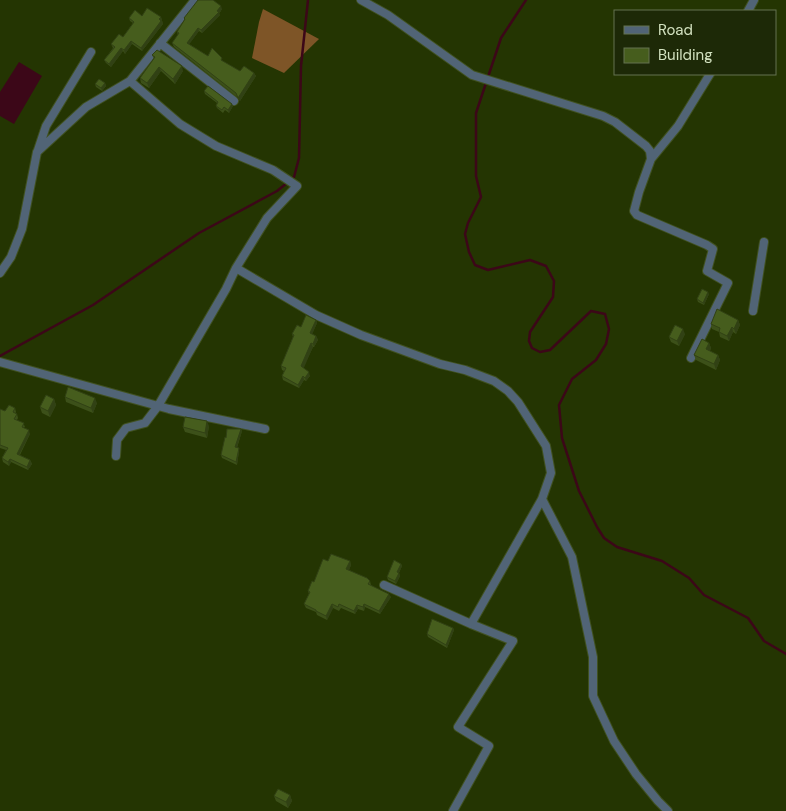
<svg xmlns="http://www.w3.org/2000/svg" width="786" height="811" font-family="'DM Sans',sans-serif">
<rect width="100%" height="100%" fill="#243502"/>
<path fill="#7e5527" d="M263,9L319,39L284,73L252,58L259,22Z"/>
<path fill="#3c0718" d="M19,62L42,76L14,124L0,116V92Z"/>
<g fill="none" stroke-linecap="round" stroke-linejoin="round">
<path stroke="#3c0718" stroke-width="2.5" d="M526,0L501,38L476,113V176L481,197L468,223L465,234L469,252L475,265L488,270L530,260L546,266L554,281L553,297L530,332L529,341L532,348L540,352L550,350L591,311L605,314L609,329L606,344L596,360L572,379L559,405L562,438L579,491L597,527L604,538L617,547L662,561L689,578L704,595L748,618L764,641L786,654
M291,179L294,177L299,158L301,66L308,0
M0,356L93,305L199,233L277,191L287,183"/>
<defs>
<path id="minor" d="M361,0L388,15L472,75L603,116L615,122L646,146L650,151L651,159L639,192L634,211L637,215L707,245L713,249L707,271L728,283L691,358
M748,11L754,0
M160,43L234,101
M38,150L46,126L91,52
M651,159L678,126L710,74
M236,268L316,315L361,335L440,364L465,370L494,381L508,391L518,402L546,446L551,473L542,499L471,624L513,641L458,727L489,746L453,811
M0,273L11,257L22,229L37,152L86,107L130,81L195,0
M753,311L764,242
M0,362L169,409L265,429
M116,456L117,440L126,428L145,423L158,406L226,289L236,268L267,218L297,186L273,170L216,146L180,124L130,81
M542,499L572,557L593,657V696L614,741L636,774L658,801L668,811
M384,585L471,624"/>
</defs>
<use href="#minor" stroke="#405120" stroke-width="10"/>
<use href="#minor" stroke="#516476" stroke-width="8"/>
</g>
<path fill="#3c5019" d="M222,9L219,14L220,15L202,33L199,31L189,44L208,56L224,62L240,71L254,73L256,76L240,101L237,97L174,47L172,43L178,35L177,32L185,20L184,18Z
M142,16L161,17L163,24L142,51L132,44L125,54L123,51L111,67L106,63L104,60L113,48L111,44L123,37L133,23L130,21L129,18Z
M152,55L183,71L175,84L161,71L149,88L141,83L140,78L154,59Z
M105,83L106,86L102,91L96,87L95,84Z
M204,91L233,106L229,113L225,110L223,113L217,108L216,106L217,103L205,94Z
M709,294L704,305L698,302L697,299Z
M316,320L317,323L312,334L316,336L318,340L314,347H313L303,368L310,376L306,381L304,380L299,388L283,380L282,376L284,371L282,370L281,366L293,337L292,334L301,327Z
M738,320L740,325L736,334L733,332L729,341L720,337L719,332L712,329L711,324Z
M685,334L679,346L671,342L669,337Z
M709,343L711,348L710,351L718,355L720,360L716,370L696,360L694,355Z
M65,397L97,403L93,413L66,402Z
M54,399L56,405L50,417L42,413L40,407Z
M15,408L16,412L15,414H17L18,418L17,420L25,426L24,428L30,434L20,455L30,460L32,464L28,470L11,462L9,466L3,462L2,458L6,450L0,448V409L5,411Z
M209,426L207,438L185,432L183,427Z
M241,429L242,431L237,448L239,451L237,465L222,458L221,455L226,438Z
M328,561H350L351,565L349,570L370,581L371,585L391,597L380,614L365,607L364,611L358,609L355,614L341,608L339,611L333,608L327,620L317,615L316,612L306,608L304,604L309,594L308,591Z
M401,564L402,566L399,573L400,576L396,584L388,580L387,577Z
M453,628L454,630L447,648L428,637L427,634Z
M290,795L292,801L288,808L276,801L274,796Z"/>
<path fill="#314114" d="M221,6L222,9L219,14L220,15L202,33L201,30L217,11Z
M161,17L163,24L142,51L141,48Z
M198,28L199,31L188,46L187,43Z
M131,41L132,44L125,54L124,50Z
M121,48L123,51L111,67L109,64Z
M182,66L183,71L175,84L173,79Z
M159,67L161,71L149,88L147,83Z
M254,73L256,76L240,101L238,98Z
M105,83L106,86L102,91L101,88Z
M232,104L233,106L229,113L228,110Z
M708,292L709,294L704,305L703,303Z
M316,320L317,323L311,337L310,333Z
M738,320L740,325L736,334L734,329Z
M732,327L733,332L729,341L727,336Z
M683,329L685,334L679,346L677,341Z
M316,336L318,340L314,347L313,344Z
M311,343L313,347L303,370L301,366Z
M709,343L711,348L708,354L706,349Z
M718,355L720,360L716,370L714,364Z
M309,372L310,376L306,381L305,378Z
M303,376L304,380L299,388L298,385Z
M95,398L97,403L93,413L91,408Z
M54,399L56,405L50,417L48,411Z
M207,421L209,426L207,438L205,433Z
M241,429L242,431L236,450L235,447Z
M29,430L30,434L18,457L17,454Z
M239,448V451L237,465L236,462Z
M10,459L11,462L9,466L8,462Z
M30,460L32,464L28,470L27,467Z
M350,561L351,565L348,573L346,569Z
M401,564L402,566L398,575L397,572Z
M399,573L400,576L396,584L395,581Z
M389,594L391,597L380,614L379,611Z
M332,604L333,608L327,620L326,616Z
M364,604L365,607L364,611L363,607Z
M357,605L358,609L355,614L354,611Z
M453,628L454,630L447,648L446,645Z
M290,795L292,801L288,808L286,802Z"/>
<path fill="#465d1d" stroke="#314114" d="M198,0H213L221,6L217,11L219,12L201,30L198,28L187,43L208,56L212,48L222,58L221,60L240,71L244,66L254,73L238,98L236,93L172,43L179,33L177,32L185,19L184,18Z
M147,8L161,17L159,19L161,21L141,48L131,41L124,50L121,48L109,64L104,60L115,47L111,44L119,34L123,37L134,22L129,18L135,10L142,16Z
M157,50L182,66L173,79L159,67L147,83L140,78L155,57L152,55Z
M99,79L105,83L101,88L95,84Z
M208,86L232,104L228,110L224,107L222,110L216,106L218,102L204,91Z
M702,289L708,292L703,303L697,299Z
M717,309L738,320L734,329L732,327L727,336L719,332L720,328L711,324Z
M306,315L316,320L310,333L316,336L313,344L311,343L301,366L309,372L305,378L303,376L298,385L282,376L286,368L281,366L294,335L292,334L297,325L301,327Z
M675,325L683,329L677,341L669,337Z
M702,339L709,343L706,349L718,355L714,364L694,355Z
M68,387L95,398L91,408L65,397Z
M46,395L54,399L48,411L40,407Z
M9,405L15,408L13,412L17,414L14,419L24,423L22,427L29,430L17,454L30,460L27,467L10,459L8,462L2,458L8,448L0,445V409L5,411Z
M185,417L207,421L205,433L183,427Z
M227,429H241L235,447L239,448L236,462L221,455L225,437L226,438Z
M331,554L350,561L346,569L367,578L370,581L368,584L389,594L379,611L364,604L363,607L357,605L354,611L339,604L338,607L332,604L326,616L316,611V610L304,604L310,592L308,591L312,581L314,582L323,559L328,561Z
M394,560L401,564L397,572L399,573L395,581L387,577Z
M432,619L453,628L446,645L427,634Z
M278,789L290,795L286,802L274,796Z"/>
<rect x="614" y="10" width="162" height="65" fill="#1d2907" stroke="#657351"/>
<rect x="624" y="26" width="25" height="8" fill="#516476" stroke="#657351"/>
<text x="658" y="35" font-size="15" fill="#d2e1bf">Road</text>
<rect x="624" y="48" width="25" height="15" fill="#465d1d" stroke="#657351"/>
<text x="658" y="60" font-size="15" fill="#d2e1bf">Building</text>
</svg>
